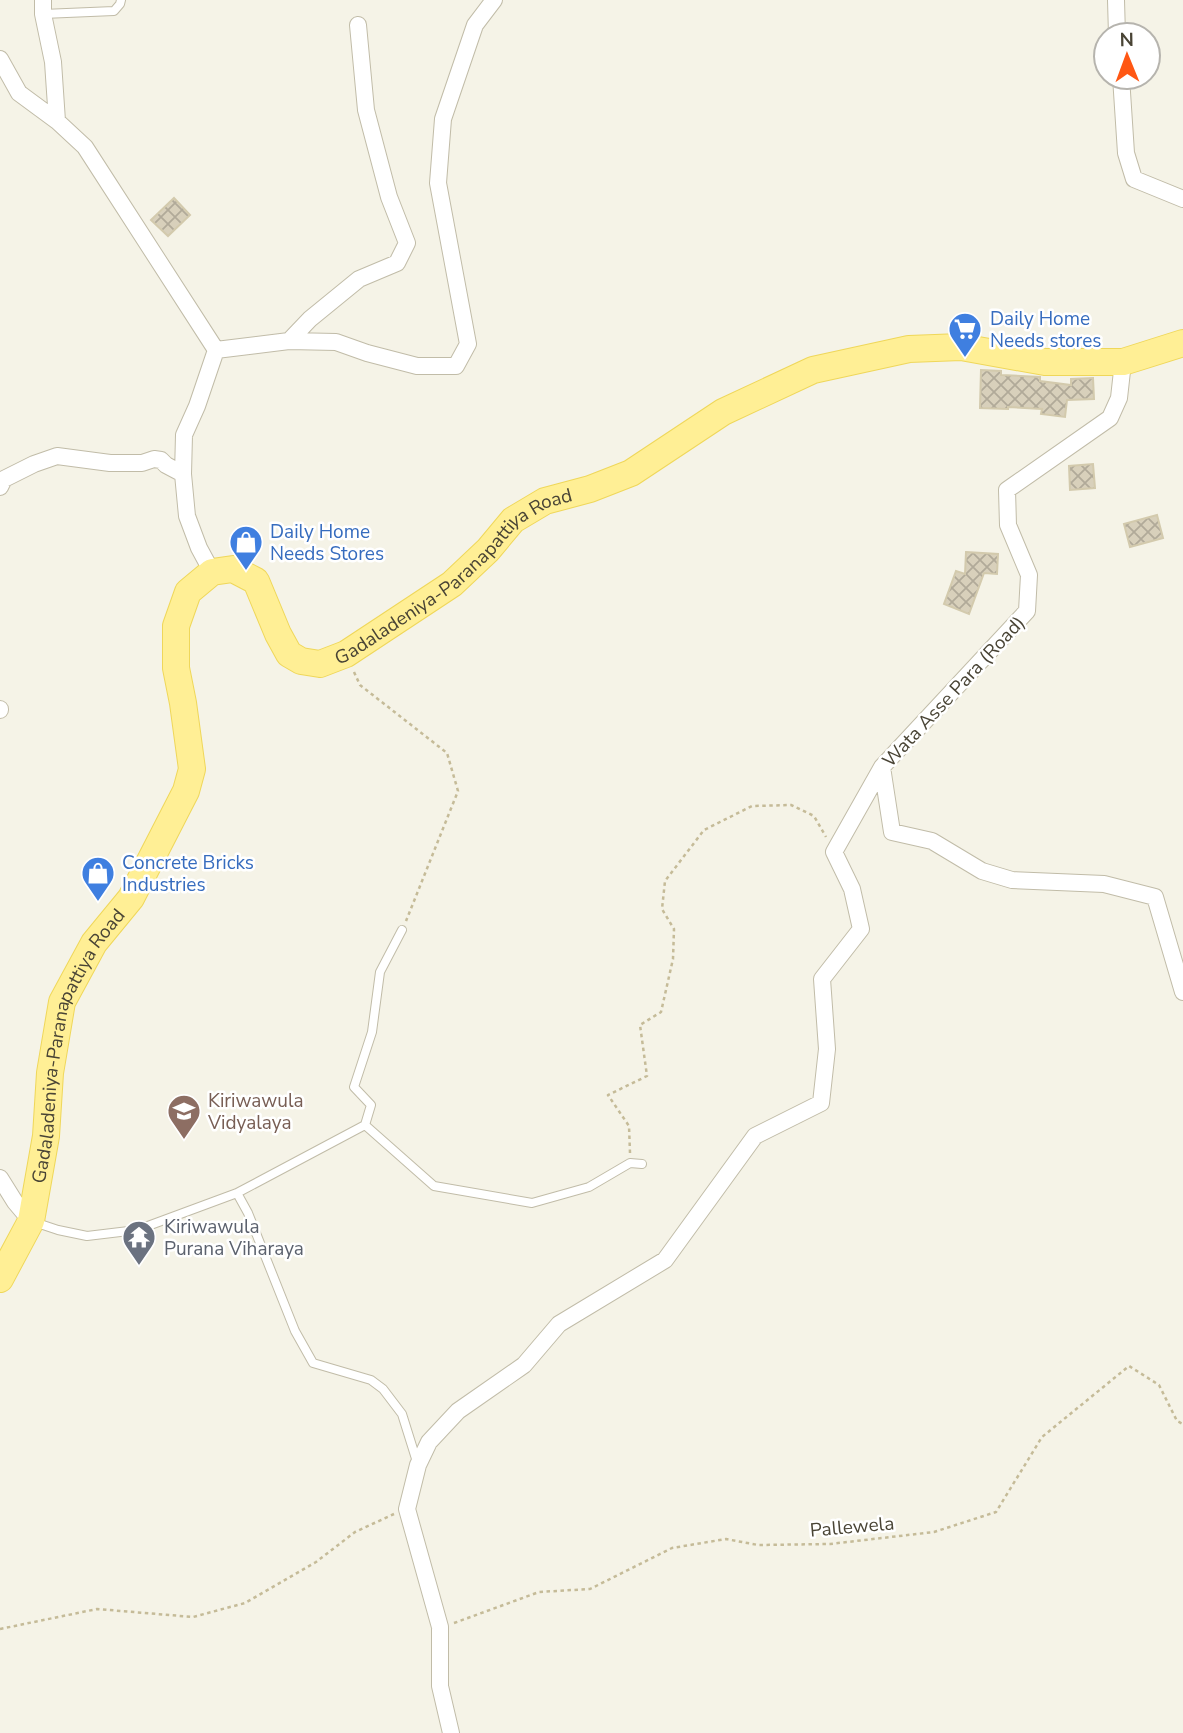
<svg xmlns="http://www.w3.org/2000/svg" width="1183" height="1733" font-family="'Nunito Sans',sans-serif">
<defs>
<pattern id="building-cross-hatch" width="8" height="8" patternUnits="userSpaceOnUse" patternTransform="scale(1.75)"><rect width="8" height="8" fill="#d8d0bb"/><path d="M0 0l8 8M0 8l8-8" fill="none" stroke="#b1aa99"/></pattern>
</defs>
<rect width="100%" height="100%" fill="#f5f3e7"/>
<path fill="url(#building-cross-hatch)" stroke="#d3caad" stroke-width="2" d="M174,198L190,215L168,236L151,220Z
M981,370L1001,371V375L1040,377V381L1071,385V379L1093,378L1094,399L1067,400L1065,417L1041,414L1042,409L1008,407V409L980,408Z
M1093,464L1095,488L1070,490L1069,466Z
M1157,515L1163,538L1130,547L1124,524Z
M966,552L998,554L997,574L984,573L969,614L944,604L956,571L965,574Z"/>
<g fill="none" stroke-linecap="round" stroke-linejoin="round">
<defs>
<path id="service" d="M43,14L114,11L120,4L121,0
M365,1125L434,1186L532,1203L589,1187L630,1163L642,1164
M237,1193L248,1213L295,1331L313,1363L371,1380L383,1389L402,1414L418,1465
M34,1222L58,1230L87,1236L137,1230L237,1193L365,1125L371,1105L354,1087L372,1032L380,972L402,930"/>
<path id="minor" d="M43,0V14L53,62L57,121
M1116,0L1117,35
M0,59L19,93L57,121L85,147L216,350L197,406L184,435L183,474L187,516L199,548L212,572
M1121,77L1126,153L1134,179L1183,199
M289,341L310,319L359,279L397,263L407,243L389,197L366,110L358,25
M216,350L289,341L336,342L367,353L417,366H456L468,344L438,183L443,119L475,25L494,0
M0,487L4,479L34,464L57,456L110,463H142L154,459L161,460L166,465L183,474
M0,709V710
M882,767L892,832L932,841L982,871L1012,880L1104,884L1155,897L1183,992
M0,1178L15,1202L31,1221
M451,1733L440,1686V1627L407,1509L418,1465L429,1442L458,1411L524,1365L559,1324L665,1260L755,1136L821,1103L827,1049L822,979L861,929L852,889L834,852L882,767L1027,611L1029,575L1008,525L1007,490L1110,418L1119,398L1123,362"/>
<g id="primary">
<path id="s1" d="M0,1279L31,1221L46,1136L50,1073L62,1002L94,943L131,898L186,791L192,769L183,703L176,668V626L188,592L212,572L233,569L256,581L278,634L289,654L301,661L320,664L346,654L452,584L488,550L513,520L545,501L590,489L631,473L723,412L813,370L909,349L961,347L1045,362H1123L1183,343"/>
</g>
</defs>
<use href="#service" stroke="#c1bca8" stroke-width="10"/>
<use href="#minor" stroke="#c1bca8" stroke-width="18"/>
<use href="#primary" stroke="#efd75a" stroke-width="28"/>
<path stroke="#c5bb98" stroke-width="2.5" stroke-dasharray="3.5 3.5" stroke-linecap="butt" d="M354,672L360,685L447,753L458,791L406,921
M630,1153L629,1126L608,1095L647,1076L640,1025L661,1012L673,959L674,929L662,909L665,881L704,830L752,806L791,805L814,816L826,837
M454,1623L539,1592L590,1589L672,1548L726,1539L758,1545L830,1544L934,1532L996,1512L1042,1437L1129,1366L1159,1385L1177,1421L1183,1424
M0,1629L97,1609L193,1617L245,1603L316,1562L355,1532L394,1514"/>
<use href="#service" stroke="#fff" stroke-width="8"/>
<use href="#minor" stroke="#fff" stroke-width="16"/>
<use href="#primary" stroke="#ffef95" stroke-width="26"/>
</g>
<defs>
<symbol id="supermarket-pin" viewBox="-11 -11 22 30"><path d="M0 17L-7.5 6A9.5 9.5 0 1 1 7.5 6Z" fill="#3f7fe0" stroke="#fff"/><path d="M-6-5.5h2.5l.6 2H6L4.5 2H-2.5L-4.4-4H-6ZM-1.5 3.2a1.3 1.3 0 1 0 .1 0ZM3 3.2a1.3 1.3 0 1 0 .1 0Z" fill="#fff"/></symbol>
<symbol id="shop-pin" viewBox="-11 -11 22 30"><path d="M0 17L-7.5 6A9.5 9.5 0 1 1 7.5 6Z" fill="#3f7fe0" stroke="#fff"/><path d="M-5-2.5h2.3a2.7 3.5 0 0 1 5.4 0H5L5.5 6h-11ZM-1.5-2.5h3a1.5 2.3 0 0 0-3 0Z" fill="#fff"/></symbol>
<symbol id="school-pin" viewBox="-11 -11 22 30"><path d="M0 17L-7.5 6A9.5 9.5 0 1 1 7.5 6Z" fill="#8d6e63" stroke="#fff"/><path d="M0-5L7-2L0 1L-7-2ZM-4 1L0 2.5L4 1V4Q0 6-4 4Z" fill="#fff"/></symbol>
<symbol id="temple-pin" viewBox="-11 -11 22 30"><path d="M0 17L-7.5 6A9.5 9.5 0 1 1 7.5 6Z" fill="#6b7280" stroke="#fff"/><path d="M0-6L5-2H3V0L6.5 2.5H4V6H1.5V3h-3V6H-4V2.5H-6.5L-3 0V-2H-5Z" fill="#fff"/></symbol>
</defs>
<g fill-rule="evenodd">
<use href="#supermarket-pin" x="946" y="310" width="38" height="52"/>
<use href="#shop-pin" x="227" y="523" width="38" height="52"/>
<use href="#shop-pin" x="79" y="854" width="38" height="52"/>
<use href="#school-pin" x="165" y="1092" width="38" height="52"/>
<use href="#temple-pin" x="120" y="1218" width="38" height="52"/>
</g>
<g text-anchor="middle" stroke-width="5" stroke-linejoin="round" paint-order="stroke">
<g font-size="19" fill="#366cbe" stroke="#fff" text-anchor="start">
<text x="990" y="325">Daily Home<tspan x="990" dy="22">Needs stores</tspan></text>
<text x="270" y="538">Daily Home<tspan x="270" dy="22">Needs Stores</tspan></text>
<text x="122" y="869">Concrete Bricks<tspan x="122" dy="22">Industries</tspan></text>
</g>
<g font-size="19" fill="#494435" stroke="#fff">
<text dy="7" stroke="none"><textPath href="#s1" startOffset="1090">Gadaladeniya-Paranapattiya Road</textPath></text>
<text transform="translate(953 691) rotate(-47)" y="7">Wata Asse Para (Road)</text>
<text dy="7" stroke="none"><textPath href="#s1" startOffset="250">Gadaladeniya-Paranapattiya Road</textPath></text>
<text transform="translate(852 1526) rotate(-5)" y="7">Pallewela</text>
</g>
<g font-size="19" fill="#785e54" stroke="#fff" text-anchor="start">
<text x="208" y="1107">Kiriwawula<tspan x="208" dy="22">Vidyalaya</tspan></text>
</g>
<g font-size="19" fill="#5b616d" stroke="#fff" text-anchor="start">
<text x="164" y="1233">Kiriwawula<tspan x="164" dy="22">Purana Viharaya</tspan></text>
</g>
</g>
<g transform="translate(1127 56) rotate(359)"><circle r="33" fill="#ffffff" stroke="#b6b4ae" stroke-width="2"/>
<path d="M0-5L12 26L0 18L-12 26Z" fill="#ff5713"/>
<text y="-10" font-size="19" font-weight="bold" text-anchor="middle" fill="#494435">N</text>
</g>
</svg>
